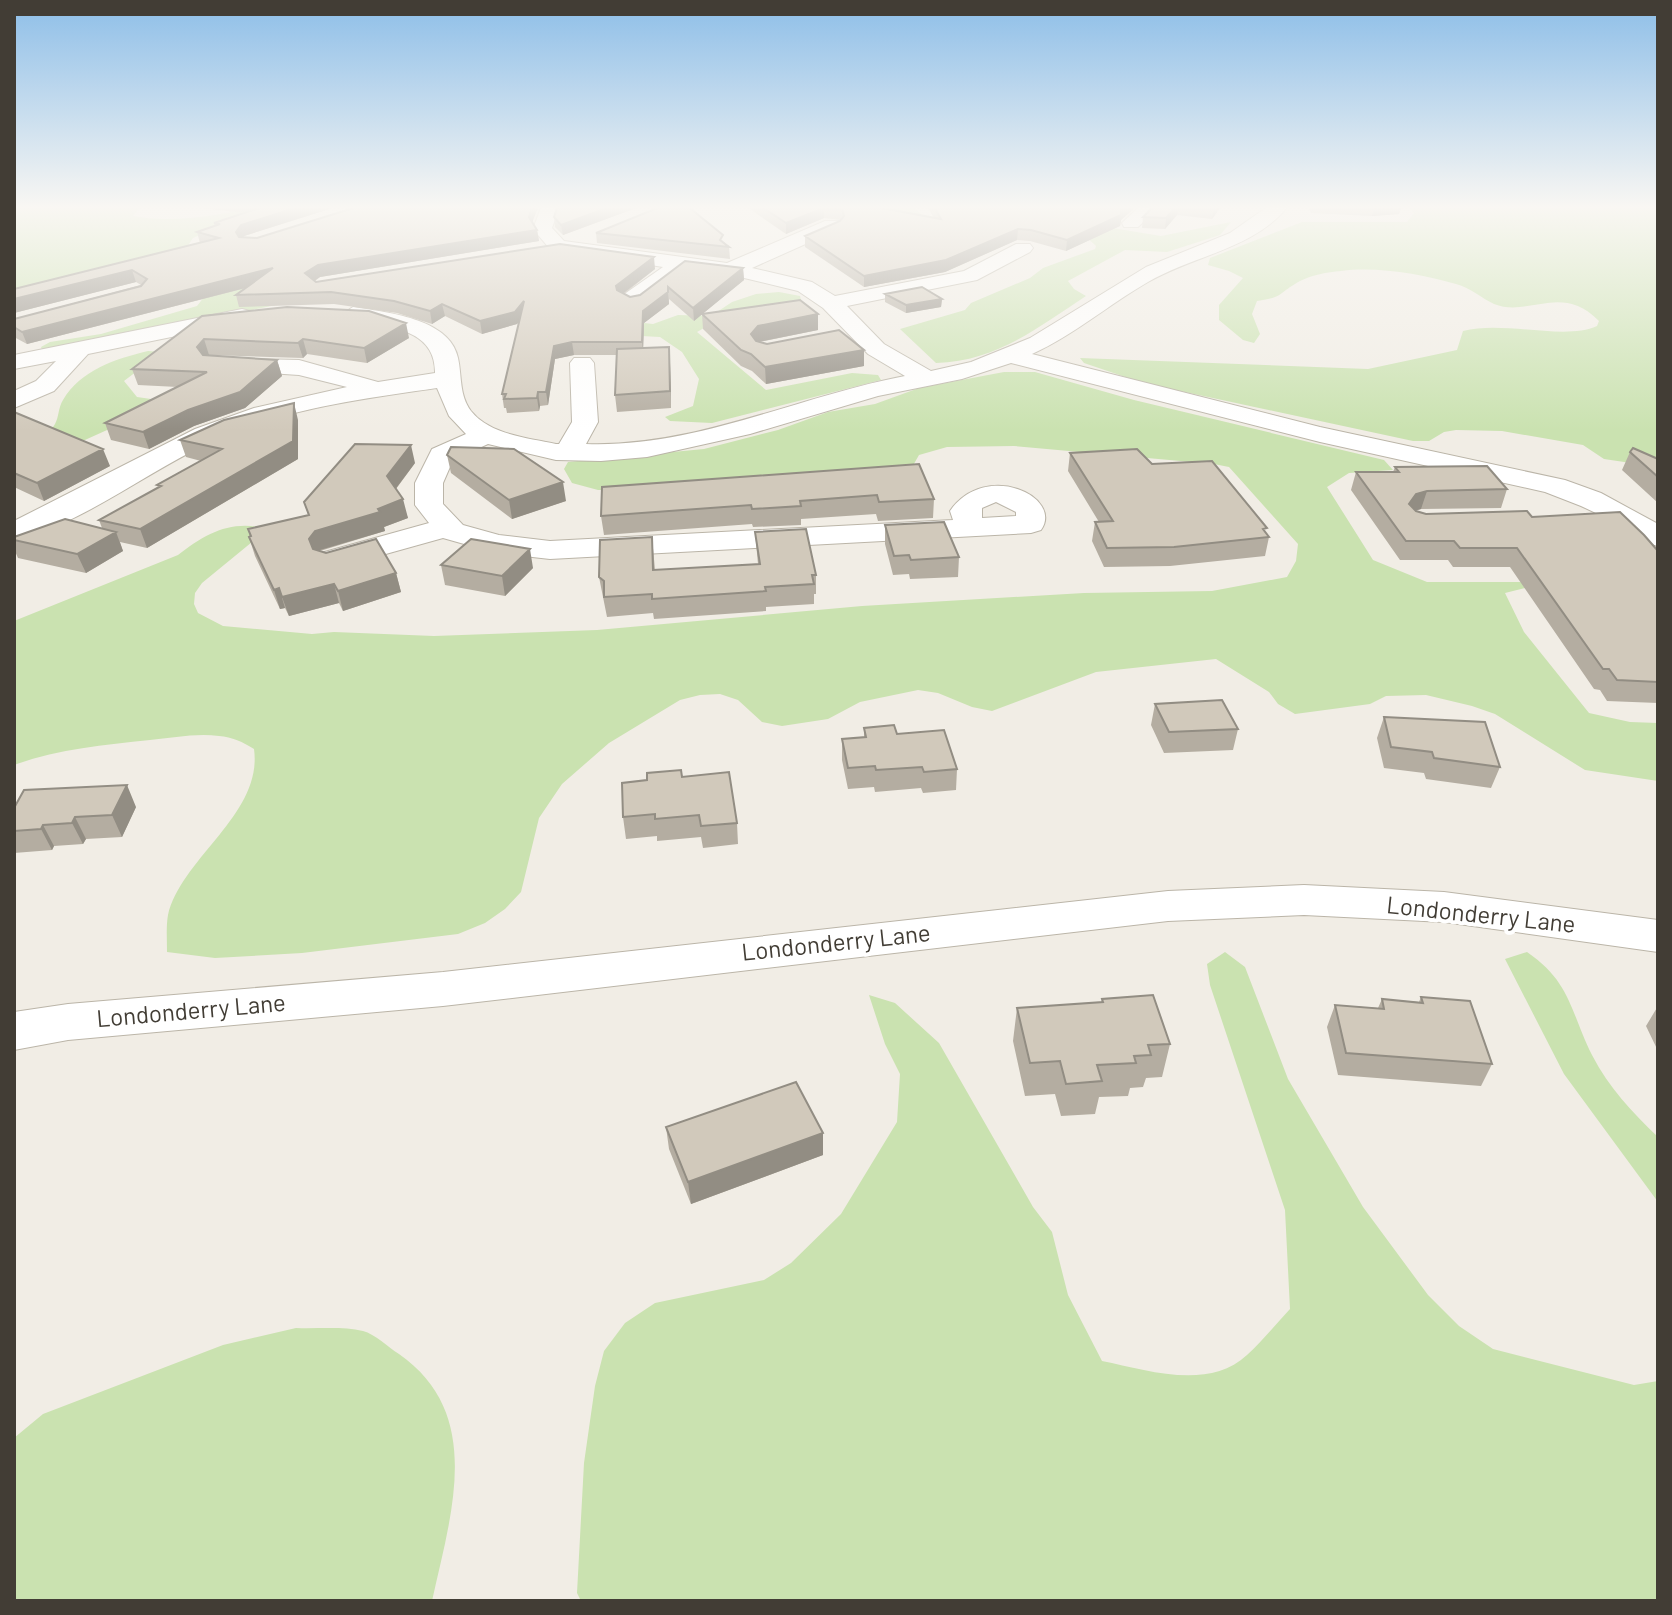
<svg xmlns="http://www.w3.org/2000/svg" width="1672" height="1615" font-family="Barlow,sans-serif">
<rect width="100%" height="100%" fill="#f1ede5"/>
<path fill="#cae2b0" d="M38,205H142L133,216C175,224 224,214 266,205L193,238L187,247L263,269L286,303L43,352L41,347L50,342L101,334L197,306L204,297L213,273L14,291V209Z
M857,205H909L931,221L951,222L1052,217L1058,205H1091L1088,224L1161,236L1231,222L1220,235L1167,252L1125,250L1068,281L1074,289L1086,296C1037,328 997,361 936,363L900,329L965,310L971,303L1030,278L1043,268L1095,249L1096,246C1068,218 1026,221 991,232C979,236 966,236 954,241C928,250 890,281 860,265L863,261L890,251L917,230L914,222C894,216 881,207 857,205Z
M1405,205H1638L1658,209V467L1604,459L1583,445L1502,431L1456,430L1444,432L1429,441H1413L1143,383L1084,363L1080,358L1368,369L1457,350L1463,331C1504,320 1564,341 1597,326L1599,321C1561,282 1529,318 1494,304C1481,298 1471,288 1456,284C1422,274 1376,266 1341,271C1327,272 1312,275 1300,281C1278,293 1285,297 1257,301L1252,314L1260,334L1254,343L1243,340L1219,320V305L1243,278L1229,271L1208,265L1210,258L1302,222H1407L1414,213Z
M779,292L800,296L801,300L791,307L711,324L697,332L766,390L852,373L878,375L881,380L712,423L670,421L665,417L693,406L699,379L682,352L660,337L604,334L556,313L653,324L678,315L711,316L732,302L756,294Z
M148,351L162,352L124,381L137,397L165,401L127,421L14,472C27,456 46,440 55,424C59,417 58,408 63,400C81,370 115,359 148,351Z
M1004,372H1035L1134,400L1384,460L1393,470L1349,473L1327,487L1373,560L1427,582H1549L1505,593L1524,632L1589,713L1630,722L1658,723V781L1585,770L1495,714L1472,706L1426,695L1386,696L1370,704L1295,714L1278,704L1269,692L1216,659L1096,672L992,711L972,707L938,693L918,690L860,702L828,719L782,726L762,722L738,700L720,694L700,695L680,700L609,743L562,784L539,818L521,892L505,909L485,923L458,934L302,953L215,958L167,952C167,940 166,926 168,915C182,857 263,814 254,749C243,742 232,737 219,736C196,733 172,738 150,740C103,745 58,749 14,765V621L178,555C206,533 232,519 268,529L202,583L195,593L194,604L198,613L223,626L312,634L334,632L434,636L597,630L862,606L1084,593L1212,591L1287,577L1296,561L1298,544L1229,467L1214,464L1014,446L947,447L919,455L911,469L635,490H598L572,483L564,469L568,462L704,449L778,430L828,412L875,404L919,388Z
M1225,952L1245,967L1288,1079L1363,1207L1428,1295L1459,1326L1493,1349L1634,1385L1658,1381V1601H581L577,1593L584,1463L595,1386L604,1351L625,1323L655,1303L764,1280L791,1263L841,1214L897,1122L900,1074L885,1044L869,995L895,1003L939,1043L1033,1207L1052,1232L1068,1295L1102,1361C1147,1370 1208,1391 1247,1355C1262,1341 1276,1324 1290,1309L1285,1210L1210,985L1207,964Z
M1527,952C1571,982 1570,1011 1592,1055C1609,1088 1632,1112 1658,1137V1202L1564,1074L1505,959Z
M296,1328C317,1329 343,1326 363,1331C375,1334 388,1347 399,1354C485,1414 451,1514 432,1601H14V1438L43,1414L223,1345Z"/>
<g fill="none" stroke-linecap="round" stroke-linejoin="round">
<defs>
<path id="minor" d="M542,205H560L552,228L564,241L727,263L825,221H839L841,225L839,229L752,268L812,282L835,296L964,271L1016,244H1030L1033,248L1030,252L977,280L847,306L884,344L931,371L971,362L1030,338L1146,267L1230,233L1270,205H1289C1255,249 1194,255 1148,282C1108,305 1074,335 1032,354L1320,427L1565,480L1601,493L1658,524V546L1647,543L1615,522L1581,506L1545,492L1320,442L1011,363L962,379L878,396L750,434L647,457L601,461L556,460L488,444L453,460L443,483V504L463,525L499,535L550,541L953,520L950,511C986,460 1064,497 1041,530L1031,533L550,559L496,553L443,538L332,569L321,567L317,560L321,553L429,523L415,505V483L432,449L466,434L449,416L437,388C361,399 282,409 211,442C146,472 84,523 14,541V521L195,429L254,408L347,387L299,375L224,370L216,368L212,363L216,358L299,360L378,382L435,373C436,325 381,327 345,319L342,314L353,307C385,312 450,318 458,358C462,376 459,395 471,411C490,435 529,438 556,444H559L572,422L570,363L574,358H590L594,363L598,422L586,444C695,448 799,396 905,376L868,354L823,308L798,291L740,277L685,270L639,305H623L620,300L623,295L663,267L550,249L533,229ZM996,502L1016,512V516L982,518V508Z
M1141,205H1161L1138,227H1124L1122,223Z
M242,309L250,311L253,316L250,321L88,354L54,391L14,408V391L36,381L56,361L14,369V355Z
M1304,885L1444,892L1658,920V952L1444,922L1304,915L1168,921L443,1006L68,1040L14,1050V1012L68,1004L443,972L1168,891Z"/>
</defs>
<use href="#minor" stroke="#bbb5a8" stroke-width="2"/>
<use href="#minor" fill="#fff" fill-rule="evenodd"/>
</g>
<path fill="#b4ada1" d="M176,205H342L244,236L243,238H257L539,205L532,222L537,230L539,241L320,277L315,281L316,282L655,269L624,294L630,297L743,268L744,280L702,314H818V330L760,342L864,366L766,384L752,371L741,366L703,329L702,314L694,321L669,299V304L644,323L643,348L670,363L671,408L617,412L615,395L617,355H574L555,359L548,405L540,406L539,411L507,413L506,408H504L502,394L519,322L517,324L482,334L445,316L432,324L397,313L334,304L239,307L236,295L246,288L27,344L14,337V319L141,285L136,282L14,313V289L200,243L197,232L215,226L214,223L244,213Z
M644,205L563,235L555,227L554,217Z
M661,205H686L729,247L730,259L597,243L596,233L660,207Z
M744,205H866L934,218L926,205H1138L1121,220L1120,226L1066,251L1030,241L1017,240L945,272L864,287L805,247V236L841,220L824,218L786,234Z
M1155,205H1222L1212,219L1177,215L1165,229L1142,228L1143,217Z
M1307,205H1402L1399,214L1372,216L1311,213Z
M885,294L942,299L941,307L906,313L885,302Z
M202,316L409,338L367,363L307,354L303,358L209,355L277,360L282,376L245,408L194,426L149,449L111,440L105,423L178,387L138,385L132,369Z
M14,412L110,466L44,501L14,487Z
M298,420V459L147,548L120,542L123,551L86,573L18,558L14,549V537L102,528L99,520L158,488L157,485L201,461L186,457L180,440Z
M1630,452L1658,459V503L1622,470Z
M1070,453L1152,464L1266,533L1269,537L1265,556L1170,566L1104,567L1092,541L1095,522H1099L1068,471Z
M447,455L566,501L512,519L451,473Z
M415,463L396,489L408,518L384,527L385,531L320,551L396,573L401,592L343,611L339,603L289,616L285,608L280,609L255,556L249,537L250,536L248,529L308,515L304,502Z
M919,464L934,499L933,518L878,521L876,514L801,519V525L753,527L752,524L604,535L601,516Z
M1395,467L1507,489L1501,508L1421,509L1415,511L1426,514L1532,517L1658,551V703L1607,701L1600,690L1594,689L1510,567H1453L1448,560H1400L1351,490L1356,472H1393Z
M885,525L959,557L958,577L910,579L909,574L893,575L885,544Z
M755,532L816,575V594H814V604L766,607V611L654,619L653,613L607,617L599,577L652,537L655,570L758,564Z
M441,565L533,568L505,596L445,585Z
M1155,704L1238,729L1233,750L1164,753L1151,725Z
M1384,717L1500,767L1491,788L1426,779L1424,773L1384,768L1377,738Z
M864,728L897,734L957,769L956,790L923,793L921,788L875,792L874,787L848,789L842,760V739L864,737Z
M682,777L737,823L738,844L703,848L701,837L657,841V836L626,839L623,817Z
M136,807L122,837L86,839L83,844L54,846L52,850L14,853V808Z
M1421,997L1492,1064L1481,1086L1338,1075L1327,1027L1335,1005L1378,1008L1382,999L1419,1002Z
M1102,999L1170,1044L1162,1077L1146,1078L1143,1087L1130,1088L1128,1096L1099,1097L1095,1114L1061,1116L1055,1094L1025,1096L1013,1041L1017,1008L1101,1003Z
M1658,1006V1051L1646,1026Z
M666,1127L823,1133V1155L691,1204L669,1149Z"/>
<path fill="#928d83" d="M305,205H342L244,236L239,243L236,232L241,225Z
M533,205H539L530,228L529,217Z
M615,205H644L563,235L561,225Z
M1127,205H1138L1121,220L1120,226L1066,251L1067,240L1121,210Z
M1178,205L1177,215L1165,229L1166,218Z
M1216,205H1222L1212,219L1214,208Z
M1375,205H1402L1399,214L1372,216Z
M824,208V218L786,234V223Z
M1018,229L1017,240L945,272L864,287V276Z
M537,230L539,241L320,277L308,285L305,273L318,265Z
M654,257L655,269L617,298L616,286Z
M273,268L276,280L27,344L22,332Z
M743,268L744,280L694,321L693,308Z
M132,270L136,282L14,313V299Z
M668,292L669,304L644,323L643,355L642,342L643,311Z
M942,299L941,307L906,313V305Z
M524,301L526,313L517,324L482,334L480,321Z
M442,304L445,316L432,324L430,311Z
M818,314V330L758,342L752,350L751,334L758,326Z
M406,323L409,338L367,363L364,348Z
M204,339L209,355L202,363L197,347Z
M303,339L307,354L303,358L298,343Z
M572,342L574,355L555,359L548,405L546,392L554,346Z
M669,347L670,363L671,408L670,391Z
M864,350V366L766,384L765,367Z
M277,360L282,376L245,408L194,426L149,449L143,432L188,410Z
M538,392L540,406L539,411L537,398Z
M294,403L298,420V459L147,548L140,529Z
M411,445L415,463L391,495L387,476Z
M103,449L110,466L44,501L37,483Z
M563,482L566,501L512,519L509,500Z
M1427,491L1421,509L1410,512L1409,504L1416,494Z
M403,499L408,518L384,527L385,531L320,550L314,559L309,539L315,531Z
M116,532L123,551L86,573L77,554Z
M530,549L533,568L505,596L502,576Z
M396,573L401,592L343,611L338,591Z
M334,584L339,603L289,616L282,597Z
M279,588L285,608L280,609L274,590Z
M127,785L136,807L122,837L112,815Z
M75,817L86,839L83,844L72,823Z
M43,825L54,846L52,850L41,829Z
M823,1133V1155L691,1204L688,1182Z"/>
<path fill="#d1c9bb" stroke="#928d83" stroke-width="2" d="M268,205H305L241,225L236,232L239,237L257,238L363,205H533L529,217L537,230L318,265L305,273L316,282L560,244L654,257L616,286L617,290L630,297L640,295L685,261L743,268L693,308L668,287V292L643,311L642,342H572L554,346L546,392H538L537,398L504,399L506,394H502L524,301L515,312L480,321L442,304L430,311L394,301L331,292L236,295L273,268L22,332L14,327V319L141,286L147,279L132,270L14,299V289L219,238L197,232L220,224L214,223Z
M558,205H615L561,225L554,217Z
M662,205H686L723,235L720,240L729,247L596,233L660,207Z
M759,205H866L941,219L933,205H1127L1121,210V215L1067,240L1031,230L1018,229L946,260L864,276L805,236L840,221L844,216L842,209L824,208L786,223Z
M1155,205H1178L1166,218L1143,217Z
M1182,205H1216L1214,208Z
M922,287L942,299L906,305L885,294Z
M800,300L818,314L758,326L751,334L756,341L767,344L839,330L864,350L765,367L751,354L741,350L702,314Z
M287,307L369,311L406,323L364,348L303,339L298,343L204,339L197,347L203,355L277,360L240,392L188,410L143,432L105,423L207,372L132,369L202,316Z
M669,347L670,391L615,395L617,349Z
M294,403L293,441L140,529L99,520L161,486L157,485L222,449L180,440L224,420Z
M14,412L103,449L37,483L14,473Z
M355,444L411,445L387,476L403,499L378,509L380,512L315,531L309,539L313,549L326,553L376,539L396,573L338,591L334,584L282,597L279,588L274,590L249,537L251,536L248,529L309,515L304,502Z
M451,447L514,449L563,482L509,500L447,455Z
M1633,448L1658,459V477L1630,452Z
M1137,449L1152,464L1212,461L1267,528L1263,529L1269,537L1174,547L1107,548L1095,522L1113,521L1070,453Z
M919,464L934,499L879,502L877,495L800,501L801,506L752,509L751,505L601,516L602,487Z
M1487,466L1507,489L1427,491L1416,494L1409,504L1416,511L1426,514L1527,511L1532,517L1620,512L1644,535L1658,551V682L1617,680L1609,669H1603L1517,548H1460L1454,541H1406L1356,472H1399L1395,467Z
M65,519L116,532L77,554L14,540V537Z
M944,522L959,557L911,560L909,555L894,556L885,525Z
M806,529L816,575H812L814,584L765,587L766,591L652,599V594L604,597V581L599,577L600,540L652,537L653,570L760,564L755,532Z
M471,539L530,549L502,576L441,565Z
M1222,700L1238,729L1169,732L1155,704Z
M1384,717L1485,722L1500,767L1434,758L1432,752L1391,747Z
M894,725L897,734L944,730L957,769L924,772L922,767L876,770L875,766L848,768L842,739L866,737L864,728Z
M681,770L682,777L729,772L737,823L701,826L699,815L655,819V814L623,817L622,783L647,780V773Z
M127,785L112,815L75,817L72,823L43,825L41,829L14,831V808L24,790Z
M1153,995L1170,1044L1148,1045L1151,1055L1134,1056L1136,1063L1097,1065L1102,1081L1066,1084L1060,1061L1030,1063L1017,1008L1103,1002L1102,999Z
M1421,997L1470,1001L1492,1064L1346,1053L1335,1005L1384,1009L1382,999L1423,1003Z
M796,1082L823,1133L688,1182L666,1127Z"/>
<linearGradient id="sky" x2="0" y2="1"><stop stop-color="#8dbee8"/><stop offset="0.48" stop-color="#f9f7f3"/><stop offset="1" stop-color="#f9f7f3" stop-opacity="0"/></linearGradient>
<rect width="1672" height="431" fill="url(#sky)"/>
<g text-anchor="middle" stroke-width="8" stroke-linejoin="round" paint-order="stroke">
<g font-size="24" fill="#423d35" stroke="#fff">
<text transform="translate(1481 915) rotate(6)" y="8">Londonderry Lane</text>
<text transform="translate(836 943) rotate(-6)" y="8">Londonderry Lane</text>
<text transform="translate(191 1011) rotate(-5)" y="8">Londonderry Lane</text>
</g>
</g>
<rect width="1672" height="1615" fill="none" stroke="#423d35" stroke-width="32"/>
</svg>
